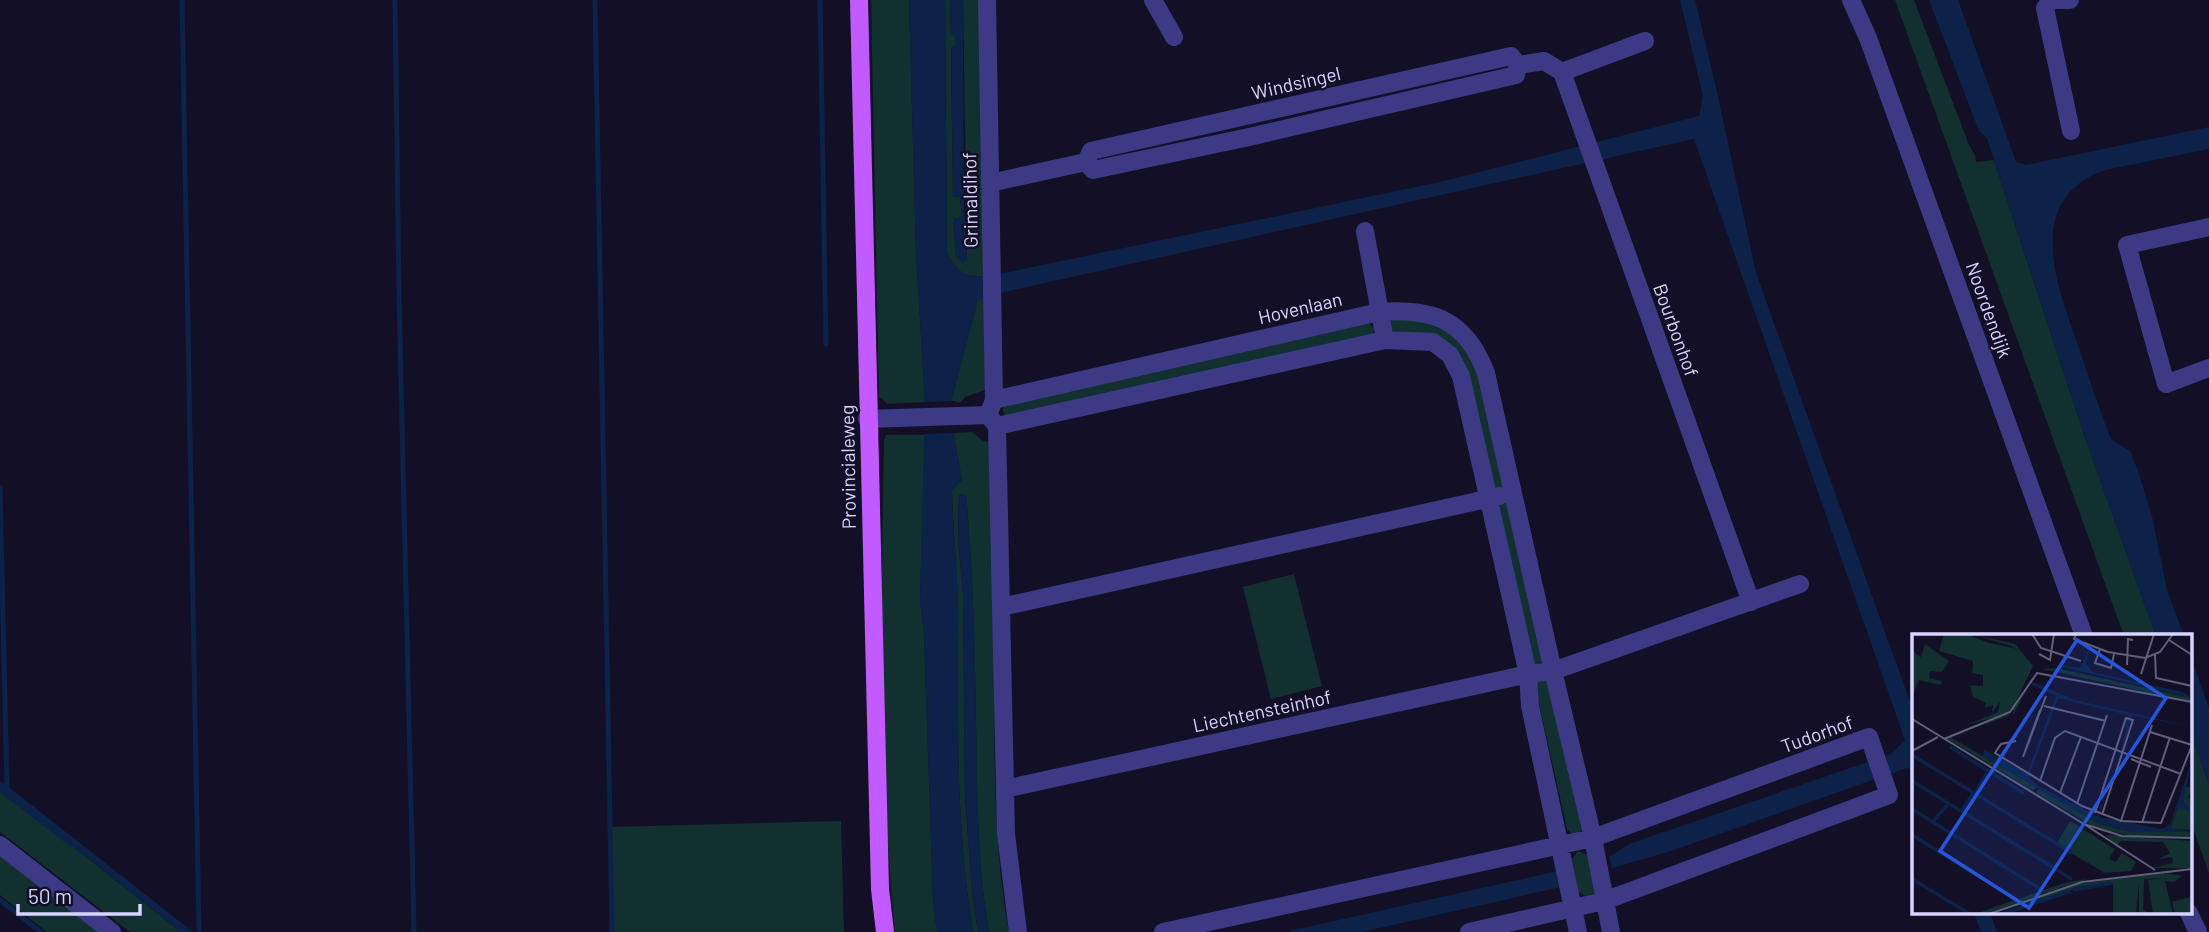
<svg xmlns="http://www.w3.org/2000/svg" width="2209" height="932" font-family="Barlow,sans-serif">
<rect width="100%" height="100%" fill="#130f26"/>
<path fill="#12302f" d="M871,0H909L916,252L925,402L888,404L879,397Z
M945,0H950L951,34L955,36L956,46L951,48L953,197H960L962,217L953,223L956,256L967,260L963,0H980L985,277C961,276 959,273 947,253Z
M1895,0H1914L1969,145L1975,155L1976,162L1994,160L2083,432L2156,636H2124Z
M985,296L988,389L965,397L961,402H951L977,302Z
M1391,317L1442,324L1475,357L1505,485L1499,489H1492L1464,371L1427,334L1392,331L1389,326Z
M1366,321L1374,328L1373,337L1007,419L1003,411L1004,403Z
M972,432L983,441L989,442C991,513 994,585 994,656C995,748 992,841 1009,932H989C977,864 977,794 976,724C975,648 973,572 966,495H959L958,539L963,594L965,796L972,891L978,932H973C955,825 958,716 958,608C957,569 953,530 952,490L962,480L953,433Z
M886,435H925L920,600L924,634L933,899L937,932H895C879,769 881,603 884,440Z
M1507,503L1544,661L1536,664L1532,663L1496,510L1502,504Z
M1294,574L1322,686L1271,699L1243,587Z
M1546,678L1582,830L1578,834H1572L1567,829L1536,690L1537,682Z
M2190,731L2209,785V873L2190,820Z
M0,789L181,932H130L0,832Z
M841,821L844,932H611L608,827Z
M0,851L104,932H47L0,895Z
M1578,851L1588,855L1595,893L1586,896L1578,892L1572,859Z"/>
<path fill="#0c2248" d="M909,0H945L947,253C959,273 961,276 985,277L1444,181L1699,116L1703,96L1680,0H1695L1715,83L1756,273L1913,710V769L1907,768L1671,851L1612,868L1609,857L1629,844L1891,754L1905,740L1694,139L986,296L977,302L951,402L953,433L962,480L952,491C953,530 957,569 958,608C958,716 955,825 973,932H937L933,899L924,634L920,600L925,402L916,252Z
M950,0H963L964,203L967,260L963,264L956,256L953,223L954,219L962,216L960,197H953L951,47L956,46L955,36L951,35Z
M1929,0H1958L2016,162L2026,165L2209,127V149C2184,154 2160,159 2135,164C2120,167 2103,169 2089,177C2025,213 2061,296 2079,348C2089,378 2099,409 2111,439L2130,451L2138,471L2152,516L2167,590L2184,636H2156L2083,432L1987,138L1979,131Z
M959,494L966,495C973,571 975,647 976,724C977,794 977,863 989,932H978L972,891L965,796L963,594L958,539Z
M2190,654L2209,708V785L2190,731Z
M0,781L14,791L193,932H181L0,789Z
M1558,871L1561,887L1362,932H1285Z
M1974,913H1990L1997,932H1981Z"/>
<path fill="#130f26" d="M955,401L956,433L921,434L922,402Z"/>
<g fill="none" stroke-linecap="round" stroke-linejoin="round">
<path stroke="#0c2248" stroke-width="5" d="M182,0L199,932
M395,0L399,295L414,932
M595,0L612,932
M820,0L826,344
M0,487L7,788
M0,789L70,843
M0,900L41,932"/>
<path stroke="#3d3a85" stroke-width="18" d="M987,0L994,400L988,415L997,426
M1153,0L1174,37
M1851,0L1868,38L2084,636
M2051,0L2045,8L2071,131
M2054,0H2070
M1518,65L1516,75L1249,137L1093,170L1086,162L1091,151L1511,56L1518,65L1544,61L1562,72L1645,41
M1562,72L1751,602
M990,183L1086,162
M2209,227L2127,245L2166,384L2209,368
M1365,231L1385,340
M994,400L1379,312C1434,308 1466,320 1486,373L1553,671L1593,838L1611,932
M867,419L988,415
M997,426L1385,340L1433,342L1450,355L1461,376L1528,674L1530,706L1578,932
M997,426L1006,834L1018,932
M1001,607L1500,496
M1005,789L1528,674L1553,671L1800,584
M0,845L112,932
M2189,913L2198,932
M1163,932L1593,838L1869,737L1889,795L1604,901L1469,932"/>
<path stroke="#c25bff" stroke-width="18" d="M859,0L880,889L885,932"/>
</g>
<g text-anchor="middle" stroke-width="5" stroke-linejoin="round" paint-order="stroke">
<g font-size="19" fill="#d9d4ff" stroke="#130f26">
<text transform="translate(1296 83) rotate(-13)" y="7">Windsingel</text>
<text transform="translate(970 200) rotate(-91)" y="7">Grimaldihof</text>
<text transform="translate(1300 308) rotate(-13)" y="7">Hovenlaan</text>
<text transform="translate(1989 310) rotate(70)" y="7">Noordendijk</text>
<text transform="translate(1676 330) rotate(70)" y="7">Bourbonhof</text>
<text transform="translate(848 467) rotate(-91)" y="7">Provincialeweg</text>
<text transform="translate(1262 711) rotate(-12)" y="7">Liechtensteinhof</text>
<text transform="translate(1817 734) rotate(-20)" y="7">Tudorhof</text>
</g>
</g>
<g transform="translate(1912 634)">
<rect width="280" height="280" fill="#130f26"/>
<path d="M32,0H55L77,9L101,14L109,19L99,12L60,0L103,10L121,32L102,72L122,42L101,81V74L93,80L99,81L38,103L124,153L121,157L36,105L39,101L90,81L52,92L86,78L88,68L80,79L81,71L73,74L74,69L61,63L58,51L71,52V41L60,39L61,27L27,17ZM13,10L37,27L30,38L18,37L17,44L30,47L29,51L6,46L0,65V17L9,23ZM144,34L280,64V68L130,35ZM274,152L279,154L276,164L280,165V196L258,195ZM127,155L187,190L220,198H280V203L220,202L184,194L124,159ZM158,187L203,215L197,225L204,228L210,219L224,228L219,237L193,239L144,210ZM194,201L280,207V234H240L261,229L260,223L247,225L258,219L251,208L208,207L205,213ZM253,239L254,243V239L270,242L262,248L253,247L261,280H241L236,246L252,244L232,245L231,276L239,280H227V248L224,280H201V249L172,252L79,280L165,250ZM175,245L73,280H63L155,248ZM278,263L280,280H263L260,268Z" fill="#12302f"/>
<path d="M178,13L174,30L181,38L271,58L280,64L139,30L168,34ZM119,47L163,66L280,93L220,81L210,117L216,81L146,64L117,142L125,151L185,182L207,122L187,183L250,195L258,190L280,127L271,166L280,178L266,173L258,194L280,198H220L187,190L71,122L72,115L115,140L144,62L118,50L102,80Z" fill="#0c2248"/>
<path fill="none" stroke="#0c2248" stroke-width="3.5" d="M38,113L112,159M0,121L160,219M0,147L160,245M64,158L75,139M0,175L130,256M50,177L61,159M22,186L36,170M0,201L103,265M0,245L58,280M161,256L201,249M91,280L158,257"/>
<path fill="none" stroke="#625e7d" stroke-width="2" d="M120,0L129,14L169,27M164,0L162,5L196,18L233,24L248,18L261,0M257,6L280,21M188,15L183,29L199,34L202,20M127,20L138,26L142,0M243,21L244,44L280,52M215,31L216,5L221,6M229,40L242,0M132,72L194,87M128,76L111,123L134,62M0,85L172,190L210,202L280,204M32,105L98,78L125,39L280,68M104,107L89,110L83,119L170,172L209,187L249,189L280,111L238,98M0,117L26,103M219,125L239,133M128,147L143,104L153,97L269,140M148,159L169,103M165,170L195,81M183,179L214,84L221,86L190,181M209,187L240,91M230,189L258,103M172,190L243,236M77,280L170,248L280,235"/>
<path fill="#2655da" fill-opacity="0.15" stroke="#2655da" stroke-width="3.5" d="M165,6L254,64L117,274L28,217Z"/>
<rect width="280" height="280" fill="none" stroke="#d9d4ff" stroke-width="3.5"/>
</g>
<path d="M18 904v10h122v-10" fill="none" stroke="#d9d4ff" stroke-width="3.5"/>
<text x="28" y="904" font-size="21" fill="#d9d4ff" stroke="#130f26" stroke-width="5" paint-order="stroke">50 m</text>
</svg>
